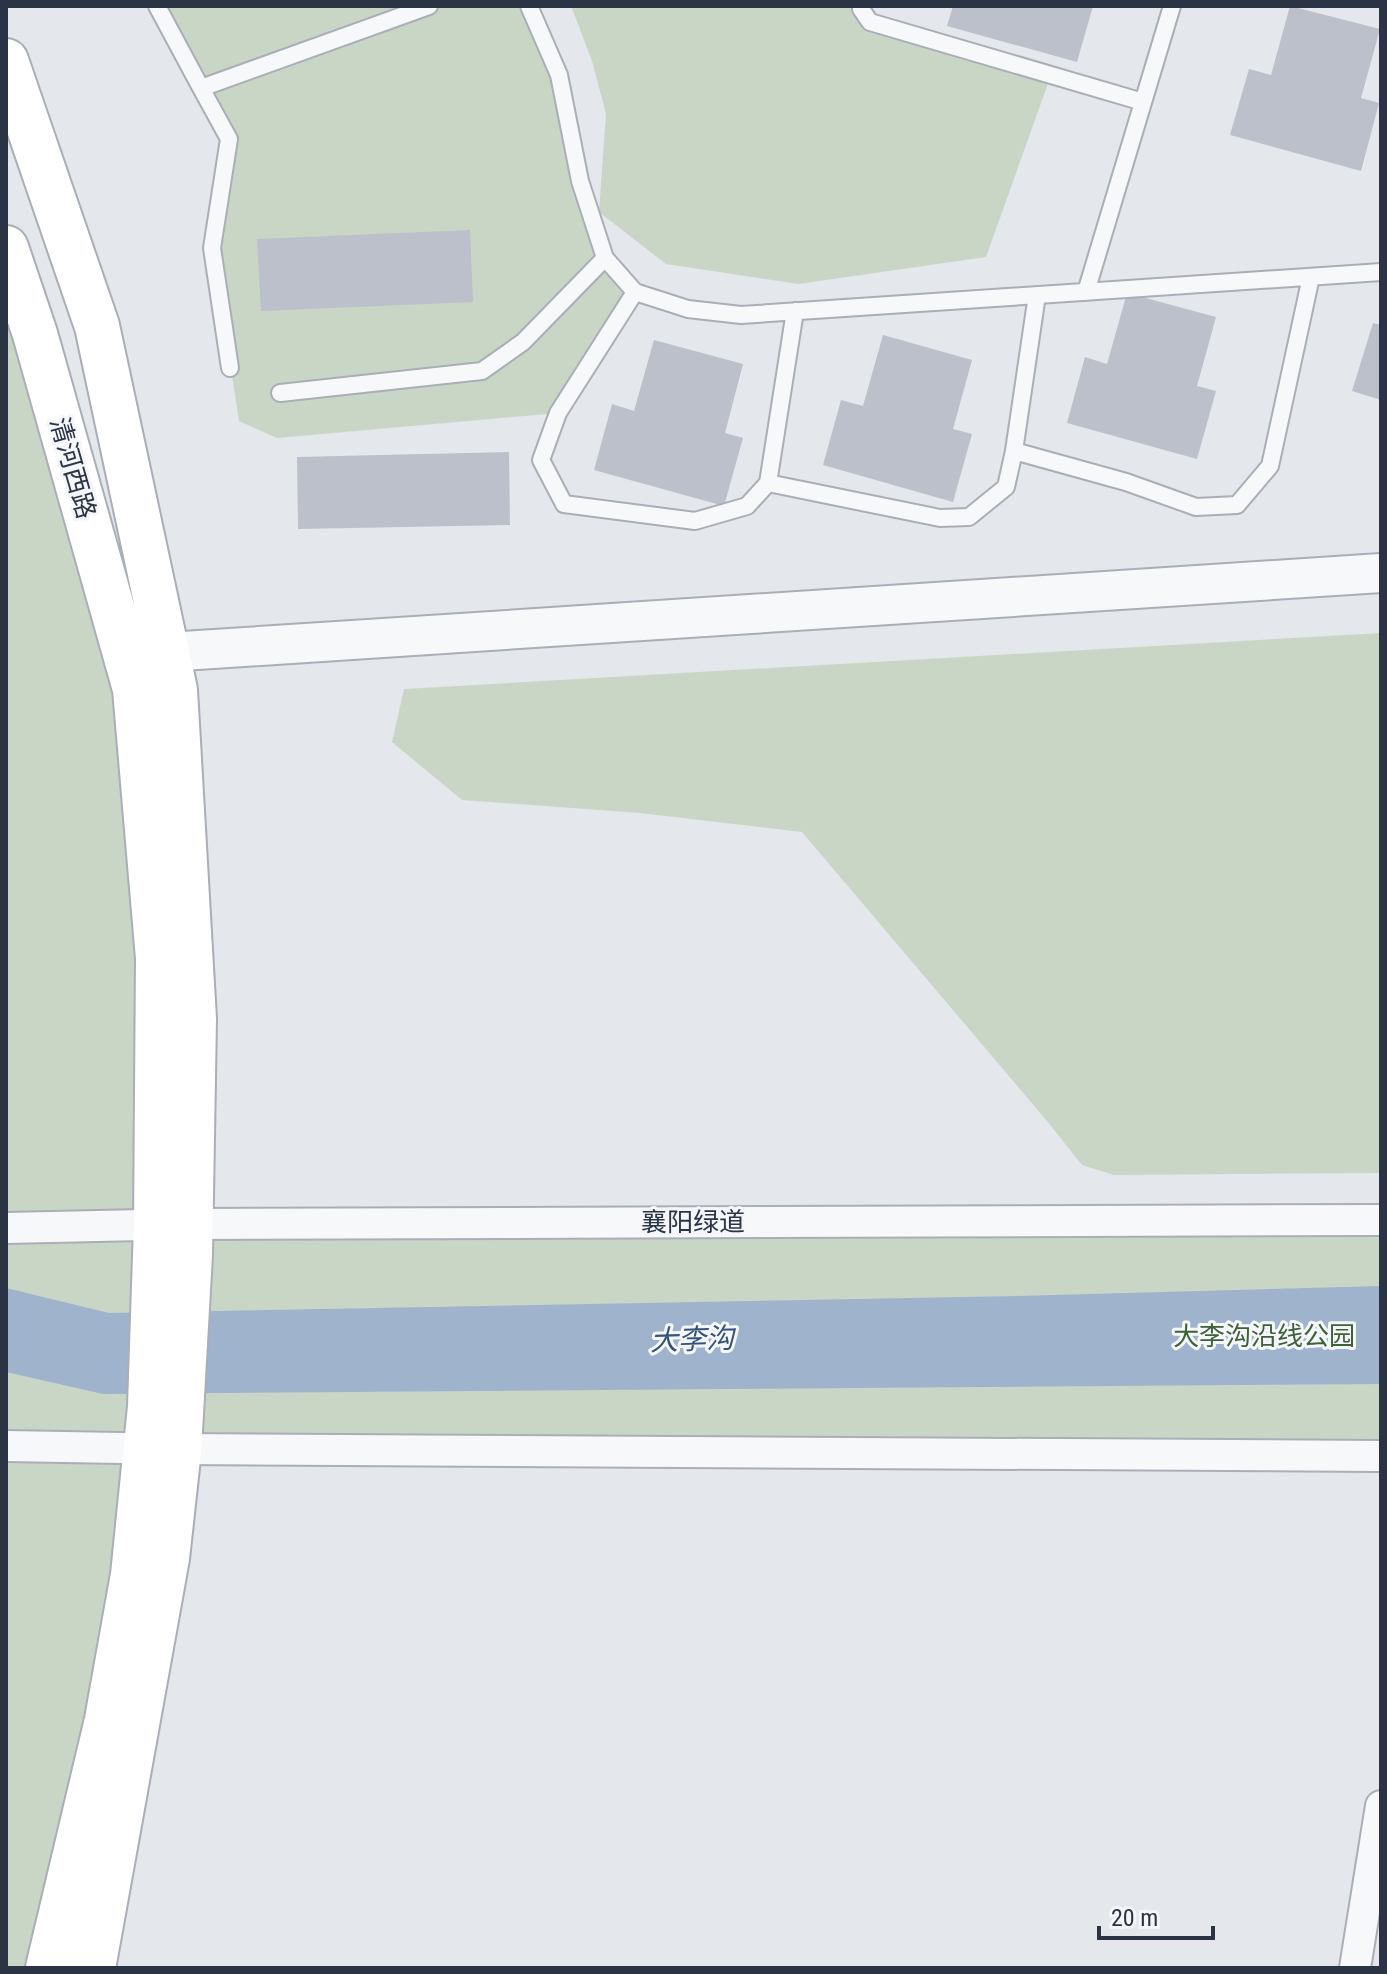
<svg xmlns="http://www.w3.org/2000/svg" width="1387" height="1974" font-family="'Roboto Condensed','Noto Sans SC',sans-serif">
<rect width="100%" height="100%" fill="#e4e7ec"/>
<path fill="#c9d6c5" d="M157,6H527L559,75L605,257L635,292L558,413L277,438L239,421L212,248L229,139Z
M571,6H861L870,22L1051,75L986,257L798,284L666,264L599,212L606,114L592,61Z
M6,248L135,689L156,1224L1381,1220V1456L179,1449L164,1466L74,1968H6Z
M1381,633V1173L1114,1175L1082,1165L1047,1121L802,832L640,813L462,800L392,742L404,689Z"/>
<path fill="#9fb4cc" d="M1381,1286V1384L103,1394L6,1372V1288L109,1313L1016,1296Z"/>
<path fill="#bbc0ca" d="M953,6H1093L1077,62L947,26Z
M1290,6L1380,29L1361,98L1379,103L1361,171L1230,135L1249,69L1271,75Z
M470,230L473,302L261,311L257,239Z
M1127,293L1216,317L1197,386L1216,391L1197,459L1067,423L1085,357L1107,364Z
M1373,323L1381,325V400L1352,391Z
M883,335L972,360L953,429L972,434L953,502L823,465L841,400L863,406Z
M654,340L743,364L725,433L743,438L724,506L594,470L612,404L634,411Z
M509,452L510,525L298,529L297,457Z"/>
<g fill="none" stroke-linecap="round" stroke-linejoin="round">
<defs>
<path id="service" d="M157,6L201,88L429,6
M529,6L559,75L580,181L605,258L635,292L688,309L741,315L1381,272
M861,6V9L870,22L1143,102
M201,88L229,139L212,248L230,368
M635,292L558,413L541,460L564,504L695,521L747,506L768,483
M1086,292L1172,6
M1037,295L1014,451L1126,482L1196,507L1237,505L1270,466L1311,277
M795,311L768,483L940,518L969,517L1006,487L1014,451
M280,393L482,371L523,342L605,258"/>
<path id="minor" d="M6,1228L189,1224L1381,1220
M6,1446L179,1449L1381,1456
M1355,1968L1381,1806"/>
<path id="tertiary" d="M137,656L167,652L1381,573"/>
<path id="secondary" d="M6,61L97,326L175,690L194,1019L190,1255L179,1449L167,1558L93,1968
M6,248L35,334L135,689L158,958L156,1225L150,1407L133,1575L107,1720L48,1968"/>
</defs>
<use href="#service" stroke="#a9aeb7" stroke-width="20"/>
<use href="#minor" stroke="#a9aeb7" stroke-width="34"/>
<use href="#tertiary" stroke="#a9aeb7" stroke-width="42"/>
<use href="#secondary" stroke="#a9aeb7" stroke-width="48"/>
<use href="#service" stroke="#f7f8fa" stroke-width="16"/>
<use href="#minor" stroke="#f7f8fa" stroke-width="30"/>
<use href="#tertiary" stroke="#f7f8fa" stroke-width="38"/>
<use href="#secondary" stroke="#fff" stroke-width="44"/>
</g>
<g text-anchor="middle" stroke-width="6" stroke-linejoin="round" paint-order="stroke">
<g font-size="26" fill="#2b3445" stroke="#f4f6f9">
<text transform="translate(73 468) rotate(74)" y="9">清河西路</text>
<text x="693" y="1231">襄阳绿道</text>
</g>
<g font-size="26" fill="#3f6138" stroke="#f4f6f9">
<text x="1264" y="1345">大李沟沿线公园</text>
</g>
<g font-size="28" font-style="italic" fill="#34527a" stroke="#f4f6f9">
<text transform="translate(692 1339) rotate(-2)" y="10">大李沟</text>
</g>
</g>
<rect width="1387" height="1974" fill="none" stroke="#2b3445" stroke-width="16"/>
<path d="M1099 1926v12h114v-12" fill="none" stroke="#2b3445" stroke-width="4"/>
<text x="1111" y="1926" font-size="24" fill="#2b3445" stroke="#f4f6f9" stroke-width="6" paint-order="stroke">20 m</text>
</svg>
